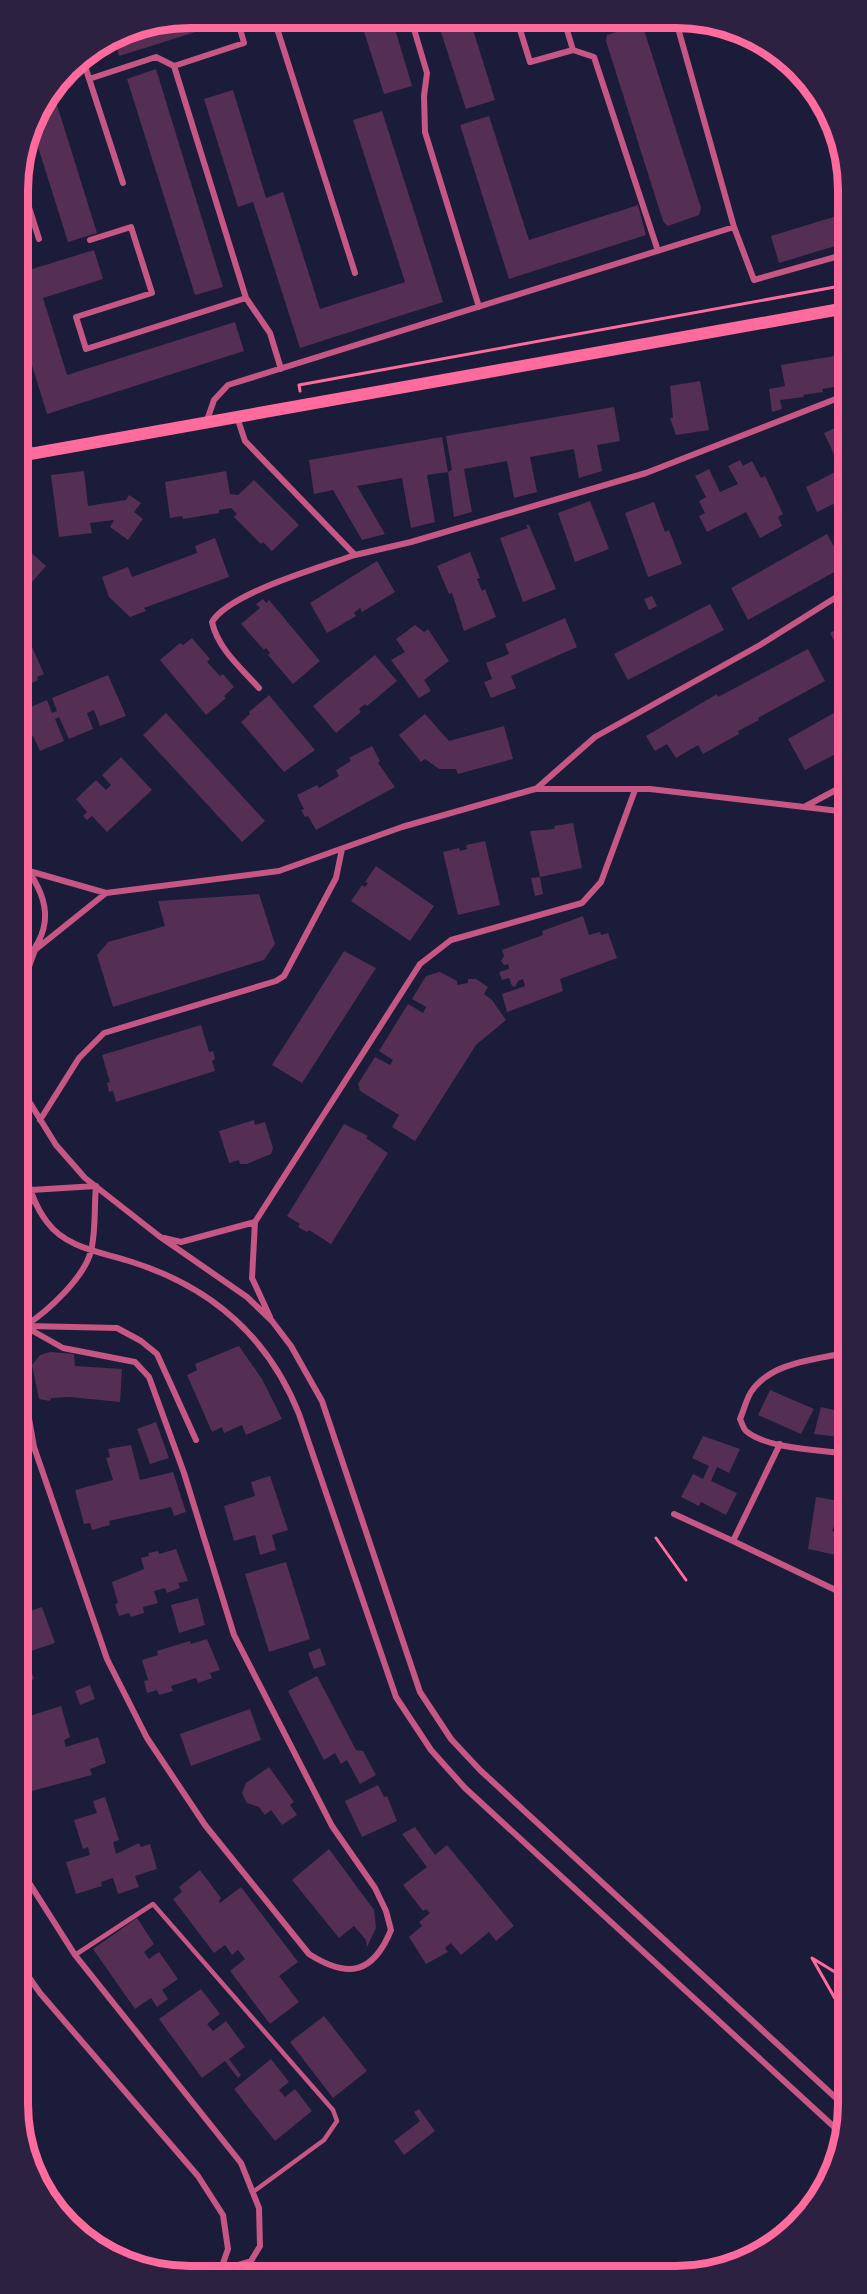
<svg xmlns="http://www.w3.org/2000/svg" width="867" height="2294" font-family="Quicksand,sans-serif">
<rect width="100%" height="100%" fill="#1b1b3a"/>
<path fill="#542f53" d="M191,18H230L231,21L119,56L114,38L125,31Z
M360,19H392L412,86L384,94Z
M437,20H470L495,100L466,109Z
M638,25L644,30L701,208L699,215L668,226L663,221L606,41L607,35Z
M156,69L223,287L195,295L127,79Z
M233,90L266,198L283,192L320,309L405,282L353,120L382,111L443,302L300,348L253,202L238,207L204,99Z
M53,92L97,233L68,242L32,128L36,114Z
M489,116L529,240L638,205L646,235L509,279L460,125Z
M837,216L845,243L779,263L771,236Z
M94,250L103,279L43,298L67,375L235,322L244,351L47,414L19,323V273Z
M840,355L845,385L822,389L823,392L803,395L804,397L780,400L782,409L772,412L769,389L785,386L781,365Z
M700,381L709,430L676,435L670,418H673L670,386Z
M614,407L620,441L597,445L602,471L579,478L574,449L530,457L537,492L514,498L507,461L464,469L472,512L454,517L448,472L452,470L446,436Z
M839,426L846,442V498L817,512L806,487L841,469L824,433Z
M442,437L448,472L427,475L435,522L411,528L402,478L357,486L385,534L362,540L333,490L314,494L309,460Z
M740,460L743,466L752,461L761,478L765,476L783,514L778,517L782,526L760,538L746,512L707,532L699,516L705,513L699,501L706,497L695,476L709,469L720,492L738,484L728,466Z
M84,471L88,506L126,500L129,495L141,503L134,512L143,519L128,540L110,527L114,520L90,523L92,533L59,537L51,475Z
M226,471L230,494L238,495L254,480L299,525L272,551L263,542L261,544L234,517L237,514L231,508L219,510V513L183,519L182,516L170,518L165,482Z
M590,501L609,549L575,562L558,513Z
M654,502L665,532L669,530L682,564L648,577L625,513Z
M526,525H529L556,589L523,602L500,538L528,528Z
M827,534L845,566L748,620L731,588Z
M215,538L229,577L144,608L146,611L130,617L109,597L102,577L128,567L132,577L197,553L195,546Z
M19,542L46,566L26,589L19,583Z
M470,552L480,578L477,579L482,591L485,589L496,617L464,631L452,593L449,594L437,566Z
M377,561L395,592L362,612L360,608L354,613L356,616L327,633L310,603Z
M652,596L657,606L649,610L644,599Z
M263,599L266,603L269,600L320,661L293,684L268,655L270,653L266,648L264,650L241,624L260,608L256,604Z
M710,604L724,630L628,680L614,654Z
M565,618L577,647L511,676L516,688L491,698L484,682L492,679L486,663L509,654L505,644Z
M846,624V662L830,633Z
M415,625L424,632L428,629L449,661L424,680L431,691L419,698L391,660L405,652L396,639Z
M28,638L44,674L37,677L38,680L32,683L30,680L19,685V642Z
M192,638L210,659L207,662L220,676L223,674L234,687L224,696L226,698L206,715L160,660L180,643L183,645Z
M808,649L825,681L758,718L759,720L738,731L739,734L703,754L698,745L676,758L667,744L655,751L646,736L717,694L718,697Z
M375,655L397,681L367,706L365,704L359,709L361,712L336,733L313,706Z
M108,675L126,716L100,726L94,710L87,713L93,729L69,739L59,717L55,719L64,741L40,751L33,736L26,739L32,754L19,760V712L47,700L52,713L57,711L52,698Z
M269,695L315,750L284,772L241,722L250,714L249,712Z
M839,710L846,724L847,748L805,770L788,739Z
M166,713L265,821L242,842L143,735Z
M425,714L449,741L504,726L513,759L458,774L456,769H439L425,759L421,762L399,735Z
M372,746L380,761L378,763L395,787L316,830L308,816L305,817L301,810L304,809L297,795L317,785L319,788L339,776L336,770L351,761L349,758Z
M121,757L152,790L107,832L92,816L87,820L83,816L87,812L76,799L96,780L106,790L111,785L102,775Z
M573,823L582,868L540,877L530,831L555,829L554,826Z
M485,841L500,905L458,915L443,852L459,848L460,851L467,849L466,845Z
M376,866L434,906L410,941L351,901L362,885L365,887L368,883L365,882Z
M540,877L543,894L535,896L531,878Z
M259,894L275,944L264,960L113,1007L97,955L108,942L165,926L158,901Z
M583,916L589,935L600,932L601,935L608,933L617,958L560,979L563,991L507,1012L502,994L525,986L523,979L518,981L515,987L512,986L509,978L502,980L499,972L509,969L508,964L504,965L501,961L504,956L502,950L543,935L542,931Z
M344,951L376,968L302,1083L272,1065Z
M440,972L457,981V985L468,983V979H476L488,987L484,994L492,1000L506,1020L476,1045L415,1141L392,1127L399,1115L360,1091L358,1084L375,1057L390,1065L393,1060L379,1051L408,1004L423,1013L426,1007L412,999L426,976Z
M201,1025L209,1052L213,1051L215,1059L212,1061L215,1071L116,1102L113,1091L109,1092L107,1083L110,1082L102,1055Z
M254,1120L255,1125L265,1122L273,1148L271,1154L247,1164H240L239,1160L229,1163L219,1131Z
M344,1124L368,1136L366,1138L388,1153L331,1244L309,1230L307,1232L298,1227L300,1224L287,1216Z
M239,1346L262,1379L282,1419L246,1435L242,1425L224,1433L222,1427L212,1432L187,1375L197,1370L195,1364Z
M50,1352L74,1354L75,1366L122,1369L120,1402L70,1397L51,1398L50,1401L39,1399L32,1365L40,1355Z
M770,1390L814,1409L801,1434L758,1415Z
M821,1407L848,1413V1438L814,1434Z
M156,1422L169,1458L150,1464L137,1429Z
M703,1436L740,1449L729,1473L717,1467L711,1481L737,1493L726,1515L701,1502L699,1506L681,1497L693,1474L703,1479L709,1466L692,1458Z
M131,1445L140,1480L173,1472L186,1512L174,1516L171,1507L109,1521L110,1525L92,1530L90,1523L84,1524L75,1490L113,1480L106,1458L110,1457L108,1449Z
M270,1476L288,1530L272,1535L276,1550L260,1555L255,1535L234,1541L224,1506L255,1496L251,1482Z
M816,1497L845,1502L841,1518L838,1517L832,1531L837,1532L836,1538L839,1539L836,1555L808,1549Z
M176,1549L188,1581L178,1583L180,1588L167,1593L165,1588L154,1591L158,1603L143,1607L144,1613L131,1617L129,1613L119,1616L115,1604L118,1603L112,1582L144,1569L141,1558L149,1556L148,1553L158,1551L159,1554Z
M286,1562L310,1639L269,1652L245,1574Z
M198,1598L205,1625L179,1633L171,1605Z
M42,1607L55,1643L25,1653L34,1679L21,1684V1614Z
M207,1639L220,1670L210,1673L212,1678L198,1683L196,1678L171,1686L173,1691L159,1695L157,1690L147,1693L144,1681L148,1680L142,1660L158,1655L157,1651L190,1641L191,1644Z
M320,1648L326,1665L314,1669L308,1653Z
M317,1676L356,1750L363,1751L376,1775L360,1784L347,1760L341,1764L335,1753L324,1760L288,1691Z
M90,1685L95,1699L80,1705L75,1691Z
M61,1706L70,1737L64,1740L66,1747L98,1737L106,1763L90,1769L92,1775L28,1792L21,1770V1757L32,1753L23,1718Z
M250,1709L261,1740L191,1766L180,1734Z
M269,1767L294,1802L290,1805L297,1815L282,1825L271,1810L265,1815L259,1807L247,1803L242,1793L246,1783Z
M378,1785L384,1797L387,1796L397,1821L362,1837L345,1801Z
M105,1797L119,1840L113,1842L116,1854L139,1843L141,1847L150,1844L157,1869L135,1876L139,1887L118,1894L113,1878L101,1882L102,1886L76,1894L66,1862L90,1855L88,1847L83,1849L74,1820L97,1813L93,1801Z
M415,1827L435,1855L447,1845L514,1926L496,1941L489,1932L461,1955L451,1943L445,1948L448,1952L426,1964L409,1937L422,1926L419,1922L430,1913L426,1909L423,1911L403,1885L427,1867L402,1834Z
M329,1849L374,1910L376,1928L367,1947L366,1940L354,1926L339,1938L292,1880Z
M200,1870L221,1898L219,1901L220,1903L241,1887L298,1962L279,1976L299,2002L270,2024L230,1971L245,1959L238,1950L232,1955L225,1945L214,1953L173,1899L182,1892L179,1887Z
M137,1918L154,1944L144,1952L149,1959L159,1952L178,1979L162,1990L168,1999L157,2007L151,1998L135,2009L93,1949Z
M201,1989L220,2014L207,2024L213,2031L226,2021L245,2047L229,2059L241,2075L238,2078L225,2061L202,2078L159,2019Z
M324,2016L367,2071L333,2098L290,2042Z
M271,2059L289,2082L279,2090L285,2097L295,2089L312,2111L275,2141L234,2089Z
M419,2109L435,2131L404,2155L394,2141L420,2121L414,2112Z"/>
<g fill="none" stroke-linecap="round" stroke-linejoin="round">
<path stroke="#ff6b9d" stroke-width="3" d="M578,30L607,21
M300,391L299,385L846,285
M656,1538L686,1580
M848,1943L845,1941L848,1948
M837,2002L812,1958L848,1980"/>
<path stroke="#c65784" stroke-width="4.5" d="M75,1955L153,1904L333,2110L337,2121L324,2140L253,2192"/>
<path stroke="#c65784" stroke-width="6" d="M237,18L244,43L174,66L246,298L270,333L281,369
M274,19L355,273
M411,19L427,73L424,96L425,132L479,307
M517,20L530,62L573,50
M564,20L573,50L594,57L658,251
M676,21L734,227L754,280L846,254
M82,57L123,183
M89,79L156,57L174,66
M836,138L846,167
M19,176L39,239
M90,240L131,227L152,293L76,317L86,349L246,298
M237,417L245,441L355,555L411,542L646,473L846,395
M206,423L214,400L228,385L734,227
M19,436L34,453
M259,688C241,668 218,649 212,622C229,593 321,567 355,555
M536,789L595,737L760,645L846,591
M806,806L847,784
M19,859C50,896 57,929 20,966
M29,871L106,893
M20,991L35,950L106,893L279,871L402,827L535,789H650L847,812
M20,1057L27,1098L56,1145L85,1178L159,1236L247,1297L272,1321L291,1346L322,1401L420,1692L451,1739L480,1770L849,2110
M40,1120L79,1058L104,1033L276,981L284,976L336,878L342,849
M20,1154C26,1176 32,1203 47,1222C67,1249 102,1252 132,1262C211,1287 268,1336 299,1414L396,1697L431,1750L465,1788L844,2136
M31,1190L96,1186
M255,1222L420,964L451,940L582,903L601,882L635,790
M164,1238L181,1242L255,1222L252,1278L270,1317
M25,1326C48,1311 84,1278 91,1251C96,1231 94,1207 96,1186
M28,1326L117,1328L141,1341L157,1354L196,1440
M20,1335L24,1326L21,1271L31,1191
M840,1354C810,1360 769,1364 751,1392C746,1400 744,1410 740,1419C742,1423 743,1428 746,1431C767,1449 821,1450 848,1454
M840,1354L847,1369
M840,1354L847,1342
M20,1367L34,1447L107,1659L147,1738L205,1825L309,1954C348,1979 373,1974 391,1930L386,1911L375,1888L332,1826L234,1635L184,1473L149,1377L135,1362L63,1348L24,1326
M780,1444L733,1541L848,1596
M674,1514L733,1541
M21,1870L75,1955L241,2163L259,2208L260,2246L251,2261L221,2270
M21,1966L40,1993L198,2176L223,2215L228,2249L220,2272"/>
<path stroke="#ff6b9d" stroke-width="12" d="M19,456L846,308"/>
</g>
<path d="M0 0H867V2294H0ZM190 28H676A162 162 0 0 1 838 190V2104A162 162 0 0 1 676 2266H190A162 162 0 0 1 28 2104V190A162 162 0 0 1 190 28Z" fill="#2d2142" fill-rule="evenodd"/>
<path fill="none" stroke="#ff6b9d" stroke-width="8" d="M190 28H676A162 162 0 0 1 838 190V2104A162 162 0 0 1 676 2266H190A162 162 0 0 1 28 2104V190A162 162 0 0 1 190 28Z"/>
</svg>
